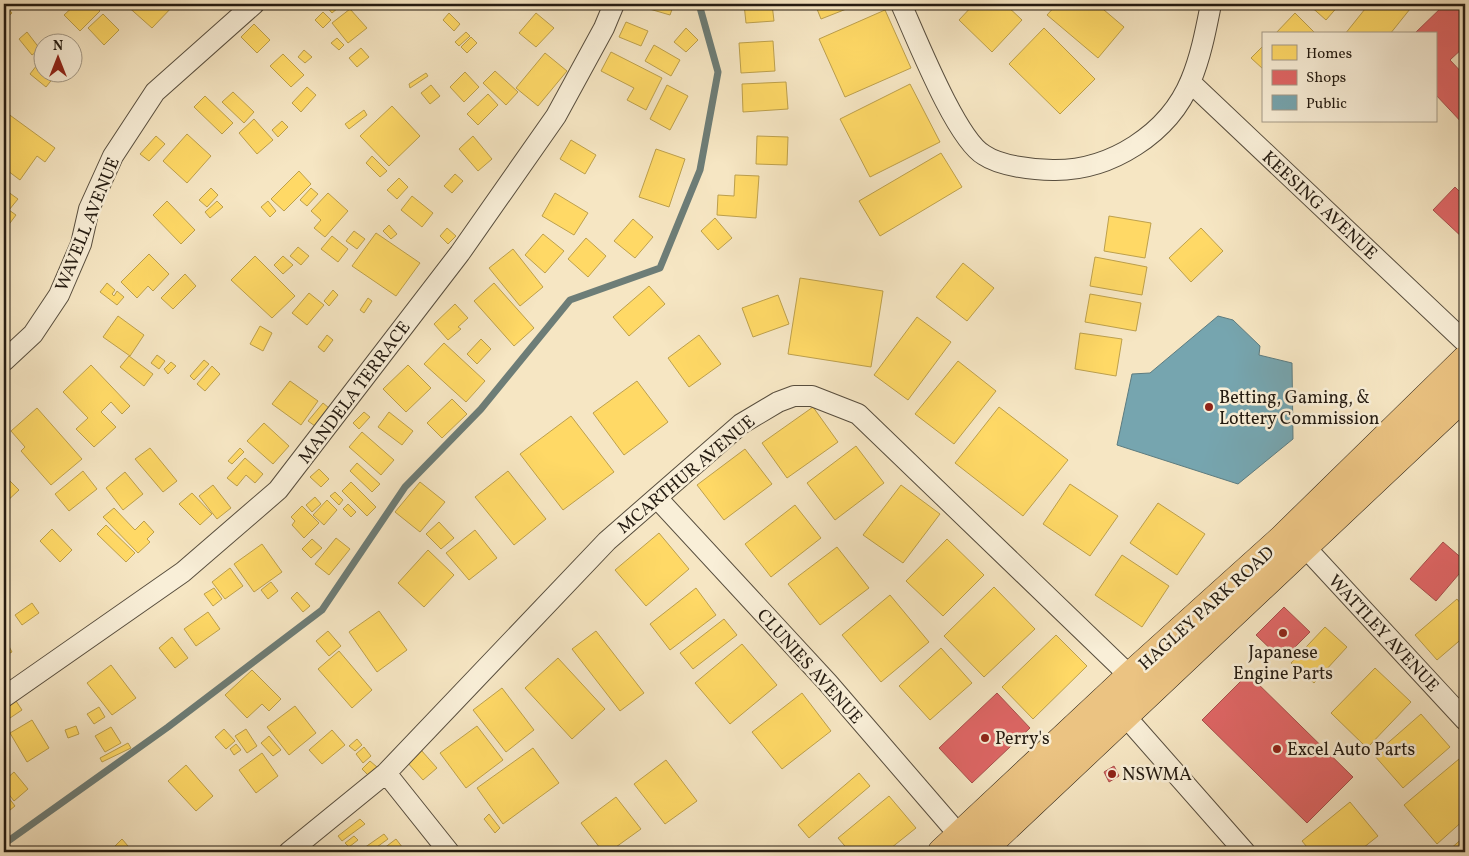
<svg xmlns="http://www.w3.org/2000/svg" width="1469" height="856" font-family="Vollkorn,serif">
<rect width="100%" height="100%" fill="#f6e6c3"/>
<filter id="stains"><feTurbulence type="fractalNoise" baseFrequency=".004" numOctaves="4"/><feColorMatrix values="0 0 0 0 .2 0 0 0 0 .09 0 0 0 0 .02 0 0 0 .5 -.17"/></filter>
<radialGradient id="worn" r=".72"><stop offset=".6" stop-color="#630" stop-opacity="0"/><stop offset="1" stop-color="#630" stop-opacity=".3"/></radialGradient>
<path fill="#ffd966" stroke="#bda04c" d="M4,4L12,13L4,20Z
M76,4H93L100,11L80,31L64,15Z
M125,4H175L152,28Z
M324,4H335L338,8L332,13Z
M647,4H674L670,15L646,8Z
M744,4H772L774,21L746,23Z
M815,4H859L821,19Z
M974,4H1005L1022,20L992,52L959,20Z
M1057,4H1097L1124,27L1098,58L1047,15Z
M1308,4H1340L1326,20Z
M1369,4H1414L1390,34H1345Z
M350,9L367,28L348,43L332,23Z
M885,10L911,68L845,97L819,39Z
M323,12L331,20L323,28L315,20Z
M449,13L460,24L454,31L443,20Z
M536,13L554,28L536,47L519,33Z
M1295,13L1316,34H1275Z
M103,14L119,30L104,45L88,28Z
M626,22L648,31L641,46L619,37Z
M254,24L270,40L257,53L241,37Z
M686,28L698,40L686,52L674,42Z
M1044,28L1095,79L1060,114L1009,64Z
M27,32L40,49L32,55L19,39Z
M466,32L470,36L459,46L455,42Z
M471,37L477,43L467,53L461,47Z
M337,38L344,45L339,50L331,43Z
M773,41L775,71L741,73L739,43Z
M654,45L680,60L671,76L645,61Z
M1263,46V69L1251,58Z
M361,48L369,57L357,67L349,58Z
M304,50L312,57L305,63L298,57Z
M611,52L662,78L646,110L627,100L634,88L601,71Z
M545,53L567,71L538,106L516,88Z
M283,54L304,75L291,87L270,66Z
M37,65L42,69V72H47L54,77L46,87L30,74Z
M495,71L518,92L506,105L483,83Z
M465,72L479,87L464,102L450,87Z
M426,73L428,76L410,88L409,84Z
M786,82L788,109L743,112L742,84Z
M910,84L940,142L870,177L840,119Z
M431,85L440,96L430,104L421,93Z
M667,85L688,96L670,130L650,119Z
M307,87L316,95L301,112L292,103Z
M233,92L254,112L244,123L222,102Z
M488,94L498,105L478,125L467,114Z
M205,96L233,123L222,134L194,107Z
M392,106L420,136L389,166L360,136Z
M364,110L367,115L349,129L345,124Z
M7,113L55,148L45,162L37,156L20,180L4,168V117Z
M254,119L273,140L257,154L239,133Z
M282,121L288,127L278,137L272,130Z
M187,134L211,156L187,183L163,161Z
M156,136L165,144L149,161L140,154Z
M473,136L492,159L478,171L459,149Z
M757,136L788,137L787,165L756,164Z
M571,140L596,155L585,174L560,159Z
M656,149L685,159L669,207L639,197Z
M941,153L962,187L880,236L859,201Z
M372,156L387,171L380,177L366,163Z
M299,171L311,184L284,211L271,199Z
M455,174L463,181L452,193L444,186Z
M735,175L759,176L756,218L717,215L718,195L734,196Z
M399,178L408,187L397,199L387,190Z
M211,188L218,195L207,207L199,200Z
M311,188L318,194L307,206L300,200Z
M4,189L18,199L9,210L16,215L4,231Z
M328,193L348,211L325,237L314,228L321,220L311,211Z
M555,193L588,213L574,235L542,216Z
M412,196L433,213L422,227L401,210Z
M167,201L195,230L181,244L153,215Z
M217,201L223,207L210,218L205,212Z
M268,201L276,211L270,217L261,207Z
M1109,216L1151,223L1145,258L1104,251Z
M715,218L732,238L718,250L701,231Z
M633,219L653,237L635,258L614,241Z
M389,225L397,234L391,239L383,231Z
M447,228L456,236L448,244L440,236Z
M1201,228L1223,251L1191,282L1169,258Z
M354,231L365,239L357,249L346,241Z
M376,233L420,263L396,296L352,266Z
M543,234L564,251L545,273L525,255Z
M332,236L348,249L338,262L321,249Z
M586,238L606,256L588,277L568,259Z
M298,247L309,256L301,265L290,256Z
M513,249L543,287L520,306L489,268Z
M149,254L169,274L153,291L148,286L137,298L121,282Z
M255,256L295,296L272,318L231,280Z
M283,256L293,265L283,274L274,265Z
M1095,257L1147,267L1142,295L1090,286Z
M963,263L994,288L967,321L936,297Z
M185,274L196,286L173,309L161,298Z
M800,278L883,291L871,367L788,354Z
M107,283L115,290L112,294L114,296L117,291L124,297L117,305L100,292Z
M494,283L534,328L514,346L474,301Z
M649,286L665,304L629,336L613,317Z
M333,290L338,295L329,306L324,301Z
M309,293L324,305L307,325L292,313Z
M1090,294L1141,303L1136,331L1085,322Z
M778,295L789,324L753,337L742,308Z
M368,298L372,301L364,313L360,310Z
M455,304L468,318L458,327L461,329L448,340L434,324Z
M118,316L144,335L130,356L103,337Z
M917,317L951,342L908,400L874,375Z
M260,326L272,333L263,351L250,344Z
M1080,333L1122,339L1116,376L1075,369Z
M327,335L333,340L324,352L318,347Z
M699,335L721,364L689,387L668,358Z
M481,339L491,349L477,364L467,354Z
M444,343L485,381L466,402L424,364Z
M157,355L165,361L159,369L151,363Z
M129,356L153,374L144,386L120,367Z
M204,360L209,364L194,380L190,376Z
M958,361L996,391L954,444L915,414Z
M171,362L176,366L168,374L164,369Z
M91,365L130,406L122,414L111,402L101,412L116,427L94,447L76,429L88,418L63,392Z
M408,365L431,388L406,412L383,389Z
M212,366L220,374L205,391L197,384Z
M290,381L318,401L301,425L272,404Z
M637,381L668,422L624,455L593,413Z
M452,399L467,414L442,438L427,423Z
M323,403L329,408L315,426L308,421Z
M813,407L838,442L787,478L762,443Z
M999,407L1068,460L1023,516L955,463Z
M37,408L82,459L51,485L21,451L25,447L11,431Z
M364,412L370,417L359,429L353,423Z
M389,412L413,431L402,445L378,427Z
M571,416L614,472L563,510L520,454Z
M264,423L289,446L273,464L247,441Z
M362,432L394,460L381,475L349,447Z
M856,446L884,483L835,520L807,483Z
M150,448L177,481L163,492L135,459Z
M240,448L244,452L232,464L228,461Z
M745,449L772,484L724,520L697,485Z
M245,458L263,474L255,483L246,475L237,486L227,478Z
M357,463L380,484L372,492L350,471Z
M319,469L329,479L321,487L310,477Z
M83,471L97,489L69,511L55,494Z
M508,471L546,519L514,545L475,497Z
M125,472L143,494L123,510L106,488Z
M4,475L19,490L4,504Z
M351,482L376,507L367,516L342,491Z
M420,482L445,502L420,532L395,512Z
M1070,484L1118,516L1090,556L1043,524Z
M213,485L231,508L217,519L199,496Z
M901,485L940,514L903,563L863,535Z
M335,492L343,500L339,505L330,496Z
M192,493L212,514L200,525L179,504Z
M315,497L321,504L312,512L306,505Z
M327,500L337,510L324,525L313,515Z
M1158,503L1205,534L1177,575L1130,543Z
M348,504L356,512L351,517L343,509Z
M795,505L821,538L771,577L745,544Z
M302,506L319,523L304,538L292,525L295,521L291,517Z
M114,508L135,530L144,521L154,532L147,539L150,542L138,553L103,517Z
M439,522L454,538L441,549L426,534Z
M106,525L135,553L126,562L97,534Z
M52,529L72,550L60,562L40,541Z
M475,530L497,558L469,580L446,553Z
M659,533L689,569L646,606L615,570Z
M336,538L350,549L329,575L315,564Z
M312,539L322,548L311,558L302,549Z
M947,539L984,575L943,616L906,581Z
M262,544L282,572L254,592L234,564Z
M837,547L869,588L820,625L788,584Z
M428,550L454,575L424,607L398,583Z
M1122,555L1169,586L1142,627L1095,595Z
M230,568L243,586L225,599L212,582Z
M271,582L278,591L268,599L261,590Z
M994,587L1035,629L984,677L944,636Z
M214,588L222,599L213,606L204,594Z
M696,588L716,615L670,650L650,624Z
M297,592L310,606L303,612L291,598Z
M890,595L929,642L881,682L842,635Z
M1457,599L1465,609V636L1437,660L1415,635Z
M32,603L39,613L22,625L15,615Z
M379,611L407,650L377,672L349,632Z
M208,612L220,629L196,646L184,629Z
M724,619L737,635L693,669L680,653Z
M1325,627L1347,647L1314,683L1291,663Z
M328,631L341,646L329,656L316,641Z
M596,631L644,693L620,711L572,649Z
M1056,635L1087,666L1033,719L1002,687Z
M4,637L12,652L4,656Z
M172,637L188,658L175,668L159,648Z
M742,644L777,685L730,724L695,683Z
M941,648L972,683L930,720L899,686Z
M339,651L372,690L352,708L318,669Z
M558,658L605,709L572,739L525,688Z
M111,665L136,698L112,715L87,683Z
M1375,668L1411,702L1367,748L1331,713Z
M252,670L281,699L269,711L262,704L247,718L225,695Z
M502,688L534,730L506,752L473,710Z
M802,693L831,731L782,769L752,732Z
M16,701L22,710L4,722V709Z
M295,706L316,733L289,755L267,727Z
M99,707L105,717L94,724L87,714Z
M1421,714L1450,747L1403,788L1374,755Z
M32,720L49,748L27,762L10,733Z
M76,726L79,734L68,738L65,730Z
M477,726L503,760L466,788L440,753Z
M111,727L121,743L105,752L95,736Z
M224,729L235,741L226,749L215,737Z
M246,729L257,746L247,753L235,736Z
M332,730L345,745L322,764L309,750Z
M269,736L281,750L273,756L261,743Z
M357,739L362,745L355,751L349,746Z
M128,743L131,748L102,762L100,758Z
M236,744L241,750L234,755L230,749Z
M364,747L371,756L363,763L356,754Z
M533,748L559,783L503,824L477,788Z
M421,750L437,768L423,780L407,762Z
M262,753L278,776L256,793L239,770Z
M1465,754V819L1437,844L1404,805Z
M666,760L697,801L665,824L634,784Z
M370,761L377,767L368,775L362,769Z
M186,765L213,796L196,811L168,781Z
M14,772L28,789L14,801L4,788V781Z
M859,773L870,786L809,838L798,825Z
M5,793L15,806L4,815V794Z
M889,796L916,828L886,852H850L838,838Z
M616,797L641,829L609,852H603L581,823Z
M1350,802L1378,836L1358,852H1311L1302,841Z
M489,814L500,828L495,833L484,819Z
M360,819L365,824L342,841L338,836Z
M384,834L388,839L370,852H367L364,848Z
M354,836L358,840L349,847L345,843Z
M1465,836V852H1449L1448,851Z
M122,839L128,846L121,852L115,846Z
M396,839L406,852H379Z"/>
<path fill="#e06666" stroke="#a8504c" d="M1445,4H1465V46L1450,60L1465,76V126L1435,94V34H1414Z
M1455,187L1465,197L1464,239L1433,210Z
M1443,542L1465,561V567L1436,601L1410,579Z
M1284,607L1310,632L1282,660L1256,635Z
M1248,674L1353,777L1307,823L1202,720Z
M997,693L1030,728L972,783L939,748Z
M1114,766L1119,776L1109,782L1104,772Z"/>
<path fill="#76a5af" stroke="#5d7c80" d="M1218,316L1233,320L1260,346L1259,355L1292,363L1293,439L1238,484L1117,445L1132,374L1150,373Z"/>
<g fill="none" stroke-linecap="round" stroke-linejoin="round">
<path stroke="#6d7d77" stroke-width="7" d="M4,844L168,727L322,610L405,487L481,409L570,300L660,268L700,170L718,72L699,4"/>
<defs>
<path id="minor" d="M901,4C916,37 956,139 984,155C1000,166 1034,170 1053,170C1110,171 1169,134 1191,80C1201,56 1206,29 1211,4
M1190,82L1465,342
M4,361L33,334L59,295L81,244L89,209L113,156L155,92L254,4
M657,498L828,683L960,836
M1304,546L1465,720
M4,697L183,572L278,490L460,253L556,116L604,28L614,4
M1126,717L1245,852
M386,773L449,852
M289,852L386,773L607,541L741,424L778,402L794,396H812L858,414L1130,676"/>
<path id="primary" d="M942,852L1130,676L1281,540L1465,360
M980,852L1465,395"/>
</defs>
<use href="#minor" stroke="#584e3e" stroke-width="22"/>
<use href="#primary" stroke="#241b11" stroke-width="29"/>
<use href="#minor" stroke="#f9efd8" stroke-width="20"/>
<use href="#primary" stroke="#ebc382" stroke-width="28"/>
</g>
<g fill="#8f2418" stroke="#f9efd8" stroke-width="2">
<circle cx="1209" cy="407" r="5"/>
<circle cx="1283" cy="633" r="5"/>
<circle cx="985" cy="738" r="5"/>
<circle cx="1277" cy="749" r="5"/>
<circle cx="1112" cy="774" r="5"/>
</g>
<g text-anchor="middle" stroke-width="5" stroke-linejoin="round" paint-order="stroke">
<g font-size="18" fill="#241b11" stroke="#f9efd8">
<text transform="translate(1320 205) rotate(43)" y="6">KEESING AVENUE</text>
<text transform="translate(87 224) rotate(-68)" y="6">WAVELL AVENUE</text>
<text transform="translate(354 392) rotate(-53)" y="6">MANDELA TERRACE</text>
<text transform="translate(686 474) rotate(-40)" y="6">MCARTHUR AVENUE</text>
<text transform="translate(1206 608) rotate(-42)" y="6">HAGLEY PARK ROAD</text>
<text transform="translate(1384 633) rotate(47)" y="6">WATTLEY AVENUE</text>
<text transform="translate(810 666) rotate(48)" y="6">CLUNIES AVENUE</text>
</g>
<g font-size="18" fill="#241b11" stroke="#f9efd8" text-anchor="start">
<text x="1219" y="403">Betting, Gaming, &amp;<tspan x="1219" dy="21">Lottery Commission</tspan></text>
<text x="1283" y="658" text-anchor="middle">Japanese<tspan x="1283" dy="21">Engine Parts</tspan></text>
<text x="995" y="744">Perry's</text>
<text x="1287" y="755">Excel Auto Parts</text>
<text x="1122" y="780">NSWMA</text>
</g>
</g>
<rect width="1469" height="856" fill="none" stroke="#f6e6c3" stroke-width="20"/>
<rect x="5" y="5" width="1459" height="846" fill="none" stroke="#241b11" stroke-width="2.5"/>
<rect x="10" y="10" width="1449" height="836" fill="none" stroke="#241b11"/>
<rect x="1262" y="32" width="175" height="90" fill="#f9efd8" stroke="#a49a88"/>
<rect x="1272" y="45" width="25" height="15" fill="#ffd966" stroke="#a49a88"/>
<text x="1306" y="58" font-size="15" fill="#241b11">Homes</text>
<rect x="1272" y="70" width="25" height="15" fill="#e06666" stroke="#a49a88"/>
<text x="1306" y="82" font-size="15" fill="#241b11">Shops</text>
<rect x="1272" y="95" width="25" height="15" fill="#76a5af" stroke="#a49a88"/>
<text x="1306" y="108" font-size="15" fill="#241b11">Public</text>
<g transform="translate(58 58)"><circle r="24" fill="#f9efd8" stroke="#a49a88"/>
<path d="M0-4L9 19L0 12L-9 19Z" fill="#8f2418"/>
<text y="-8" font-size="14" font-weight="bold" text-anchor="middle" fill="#241b11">N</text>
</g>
<rect width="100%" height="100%" filter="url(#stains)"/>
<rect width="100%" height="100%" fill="url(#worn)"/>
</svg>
